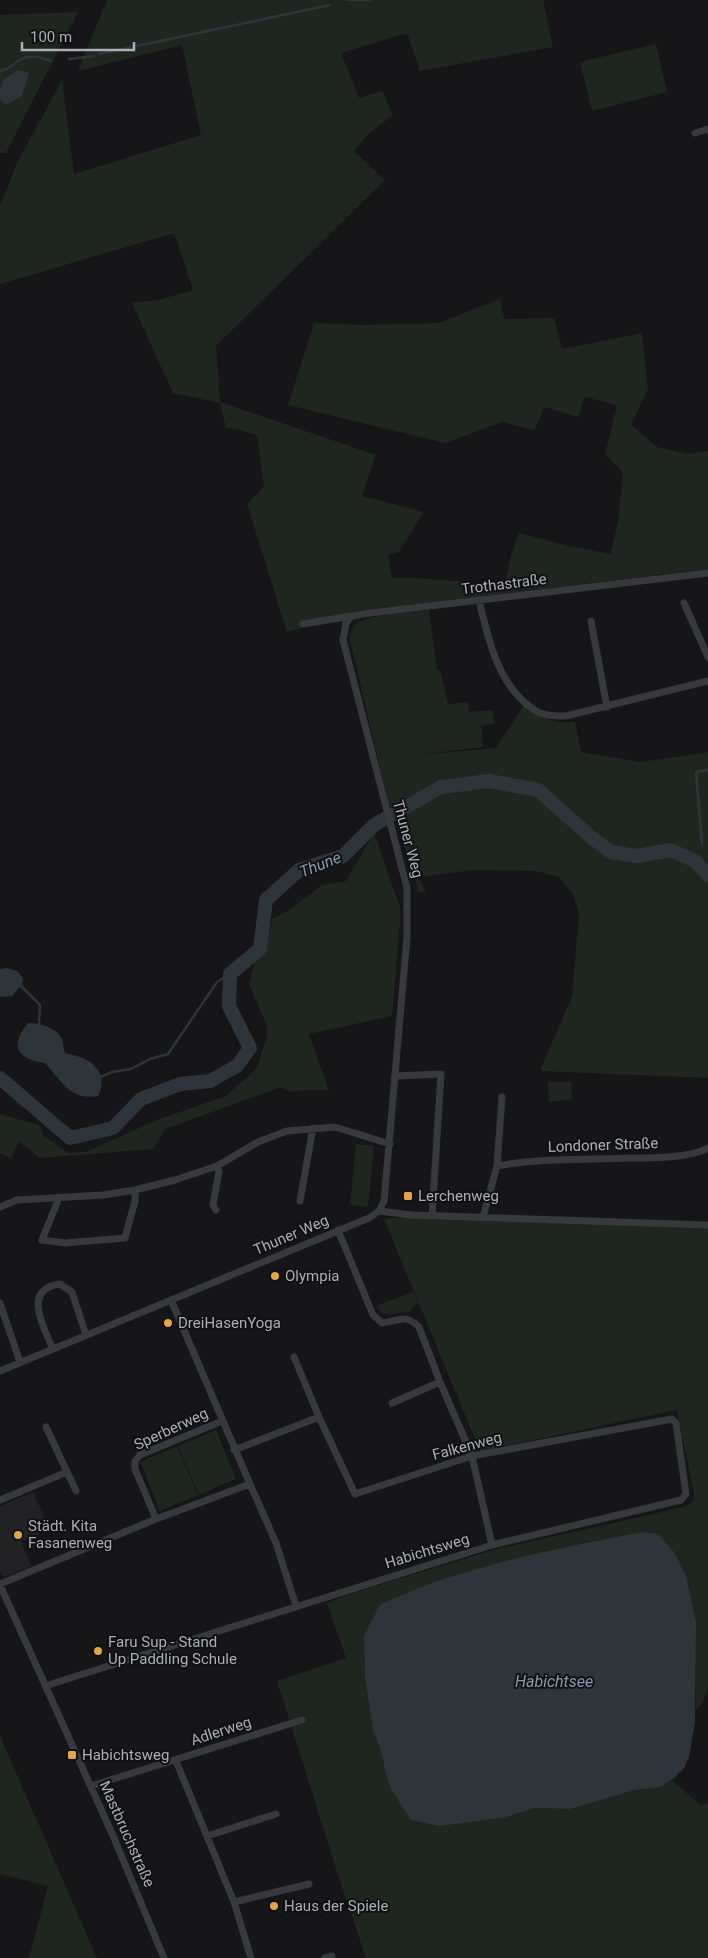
<svg xmlns="http://www.w3.org/2000/svg" width="708" height="1958" font-family="Roboto,sans-serif">
<rect width="100%" height="100%" fill="#161618"/>
<path fill="#222225" d="M33,1492L50,1530L21,1541L31,1566L5,1577L2,1576L0,1570V1506Z"/>
<path fill="#1f261f" d="M107,0H543L553,47L420,71L407,33L341,53L359,98L382,91L393,115L368,134L354,151L385,180L216,346L220,402L376,455L362,496L424,512L398,553L388,554L392,578H415L481,583L506,579L512,551L519,533L568,546L611,554L618,521L623,472L605,455L617,405L585,397L578,417L545,407L534,430L502,422L445,443L288,405L314,323L364,325L439,323L500,299L504,319L554,318L562,349L642,333L648,389L631,425L657,447L688,454L708,451V569L358,611L287,632L247,504L264,487L257,435L236,429L226,428L220,403L173,393L132,303L159,300L193,290L174,233L0,284V206L17,163L62,80L74,174L201,135L182,45L78,71Z
M78,12L6,153H0V15Z
M656,44L667,92L592,111L580,62Z
M429,610L437,670H440L448,704L468,702L469,712L493,710L494,724L481,726L483,747L417,755L496,748L524,705C542,719 552,723 575,722L581,752L641,762L708,752V1078L540,1071L572,996L579,914L573,894L559,877L536,871L473,870L418,877L426,892H418L415,877L387,797L350,640C351,634 351,629 355,625C363,615 414,612 429,610Z
M374,833L401,910L392,1016L309,1034L329,1090H302L290,1092L281,1087L165,1129L153,1149L40,1158L19,1141L11,1158L0,1153V1114L39,1125L43,1135L68,1153L86,1152L157,1120L226,1096L257,1068L267,1036V1026L249,984L255,962L266,948L272,919L289,910L322,885L346,881Z
M548,1082H571L572,1099L549,1102Z
M356,1144L374,1146L368,1207L350,1205Z
M419,1215L708,1226V1688L701,1705L696,1709V1623L643,1532L584,1543L499,1563L364,1636L365,1677L373,1730L381,1750L386,1775L506,1817L535,1808L570,1809L635,1790L659,1787L671,1780L701,1805L708,1803V1958H366L337,1872L277,1681L346,1658L327,1603L357,1592L493,1550L684,1507L695,1500L677,1410L480,1451L384,1219Z
M413,1292L418,1303L410,1310V1312C396,1311 384,1321 376,1306Z
M216,1430L236,1479L199,1495L178,1446Z
M177,1446L198,1495L160,1511L140,1462Z
M0,1736L97,1958H29L48,1886L0,1874Z"/>
<path fill="#2d353b" d="M18,70L29,73L22,96L6,105L0,99C0,80 2,80 18,70Z
M7,968L17,971L23,978L22,984L12,996L0,997V969Z
M28,1023C39,1023 55,1027 61,1037C64,1041 63,1048 65,1053C88,1057 111,1070 98,1096C70,1101 61,1080 45,1063C17,1059 9,1046 28,1023Z
M643,1532L658,1534L673,1551L686,1576L696,1623L695,1721L689,1757L684,1768L674,1778L660,1787L635,1790L570,1809L535,1808L506,1817L440,1826L411,1820L391,1789L386,1775L381,1750L373,1730L365,1677L364,1636L380,1605C396,1598 412,1590 429,1584C499,1560 571,1545 643,1532Z"/>
<g fill="none" stroke-linecap="round" stroke-linejoin="round">
<path stroke="#2d353b" stroke-width="2.5" d="M347,0H370
M99,54L330,5
M69,59L94,56
M0,71C6,70 9,68 14,64C26,53 37,56 51,61
M702,844L696,772L708,770
M21,986L40,1005L39,1024
M101,1077L112,1072L131,1069L150,1059L168,1054L217,982L230,974"/>
<path stroke="#2d353b" stroke-width="14" d="M0,1078L70,1138L113,1128L141,1099L180,1084L210,1081L237,1066L250,1048L229,1006L230,974L260,949L266,900L299,870L343,856L374,825L441,787L489,781L538,790L591,837L611,852L637,856L671,850L695,861L708,875"/>
<path stroke="#38393d" stroke-width="7" d="M695,133L708,129
M479,600C488,638 498,686 533,709C542,716 555,716 566,716L708,681
M684,603L708,657
M591,621L607,707
M303,624L370,613L708,573
M396,1076L441,1074L432,1215
M497,1166C541,1158 587,1160 632,1158C654,1158 689,1158 708,1148
M57,1198V1203L42,1240L65,1243L125,1238L135,1201V1190
M300,1201L313,1128
M0,1207L17,1200L103,1195L135,1190L175,1180L217,1166L258,1142L287,1131L335,1127L390,1144
M216,1210L213,1205L219,1171L217,1166
M379,1211L412,1215L708,1225
M483,1217L497,1166L502,1097
M338,1230L373,1315L382,1323C399,1321 405,1313 419,1327L440,1382L472,1456L492,1545
M0,1303L20,1362
M53,1349C43,1326 22,1289 60,1284L72,1292L86,1335
M294,1357L319,1417
M0,1371L369,1218L379,1211L384,1201L385,1190L407,937V888L343,640L346,623L351,617
M392,1403L440,1382
M46,1427L76,1491
M250,1484L276,1543L296,1606
M0,1500L67,1472
M156,1519L135,1469V1461L140,1455L222,1421
M0,1584L156,1519L250,1484L171,1300
M0,1585L114,1838L164,1958
M45,1686L492,1545L681,1500L686,1494L676,1423L672,1419L472,1456L355,1494L319,1417L234,1450
M176,1761L234,1902L251,1958
M91,1786L302,1720
M207,1836L276,1814
M234,1902L309,1884
M325,1958L332,1956"/>
</g>
<g fill="#e2a745" stroke="#111113" stroke-width="2">
<rect x="403" y="1191" width="10" height="10" rx="2.5"/>
<circle cx="275" cy="1276" r="5"/>
<circle cx="168" cy="1323" r="5"/>
<circle cx="18" cy="1535" r="5"/>
<circle cx="98" cy="1651" r="5"/>
<rect x="67" y="1750" width="10" height="10" rx="2.5"/>
<circle cx="274" cy="1906" r="5"/>
</g>
<g text-anchor="middle" stroke-width="4" stroke-linejoin="round" paint-order="stroke">
<g font-size="15" fill="#aaaeb7" stroke="#111113">
<text transform="translate(504 584) rotate(-7)" y="5">Trothastraße</text>
<text transform="translate(408 839) rotate(75)" y="5">Thuner Weg</text>
<text transform="translate(603 1145) rotate(-2)" y="5">Londoner Straße</text>
<text transform="translate(291 1235) rotate(-23)" y="5">Thuner Weg</text>
<text transform="translate(171 1429) rotate(-25)" y="5">Sperberweg</text>
<text transform="translate(467 1446) rotate(-15)" y="5">Falkenweg</text>
<text transform="translate(427 1551) rotate(-17)" y="5">Habichtsweg</text>
<text transform="translate(221 1731) rotate(-18)" y="5">Adlerweg</text>
<text transform="translate(127 1834) rotate(66)" y="5">Mastbruchstraße</text>
</g>
<g font-size="15" fill="#aaaeb7" stroke="#111113" text-anchor="start">
<text x="418" y="1201">Lerchenweg</text>
<text x="285" y="1281">Olympia</text>
<text x="178" y="1328">DreiHasenYoga</text>
<text x="28" y="1531">Städt. Kita<tspan x="28" dy="17">Fasanenweg</tspan></text>
<text x="108" y="1647">Faru Sup - Stand<tspan x="108" dy="17">Up Paddling Schule</tspan></text>
<text x="82" y="1760">Habichtsweg</text>
<text x="284" y="1911">Haus der Spiele</text>
</g>
<g font-size="16" font-style="italic" fill="#849caf" stroke="#111113">
<text transform="translate(320 864) rotate(-22)" y="6">Thune</text>
<text x="554" y="1687">Habichtsee</text>
</g>
</g>
<path d="M22 42v8h112v-8" fill="none" stroke="#aaaeb7" stroke-width="2.5"/>
<text x="30" y="42" font-size="15" fill="#aaaeb7" stroke="#111113" stroke-width="4" paint-order="stroke">100 m</text>
</svg>
